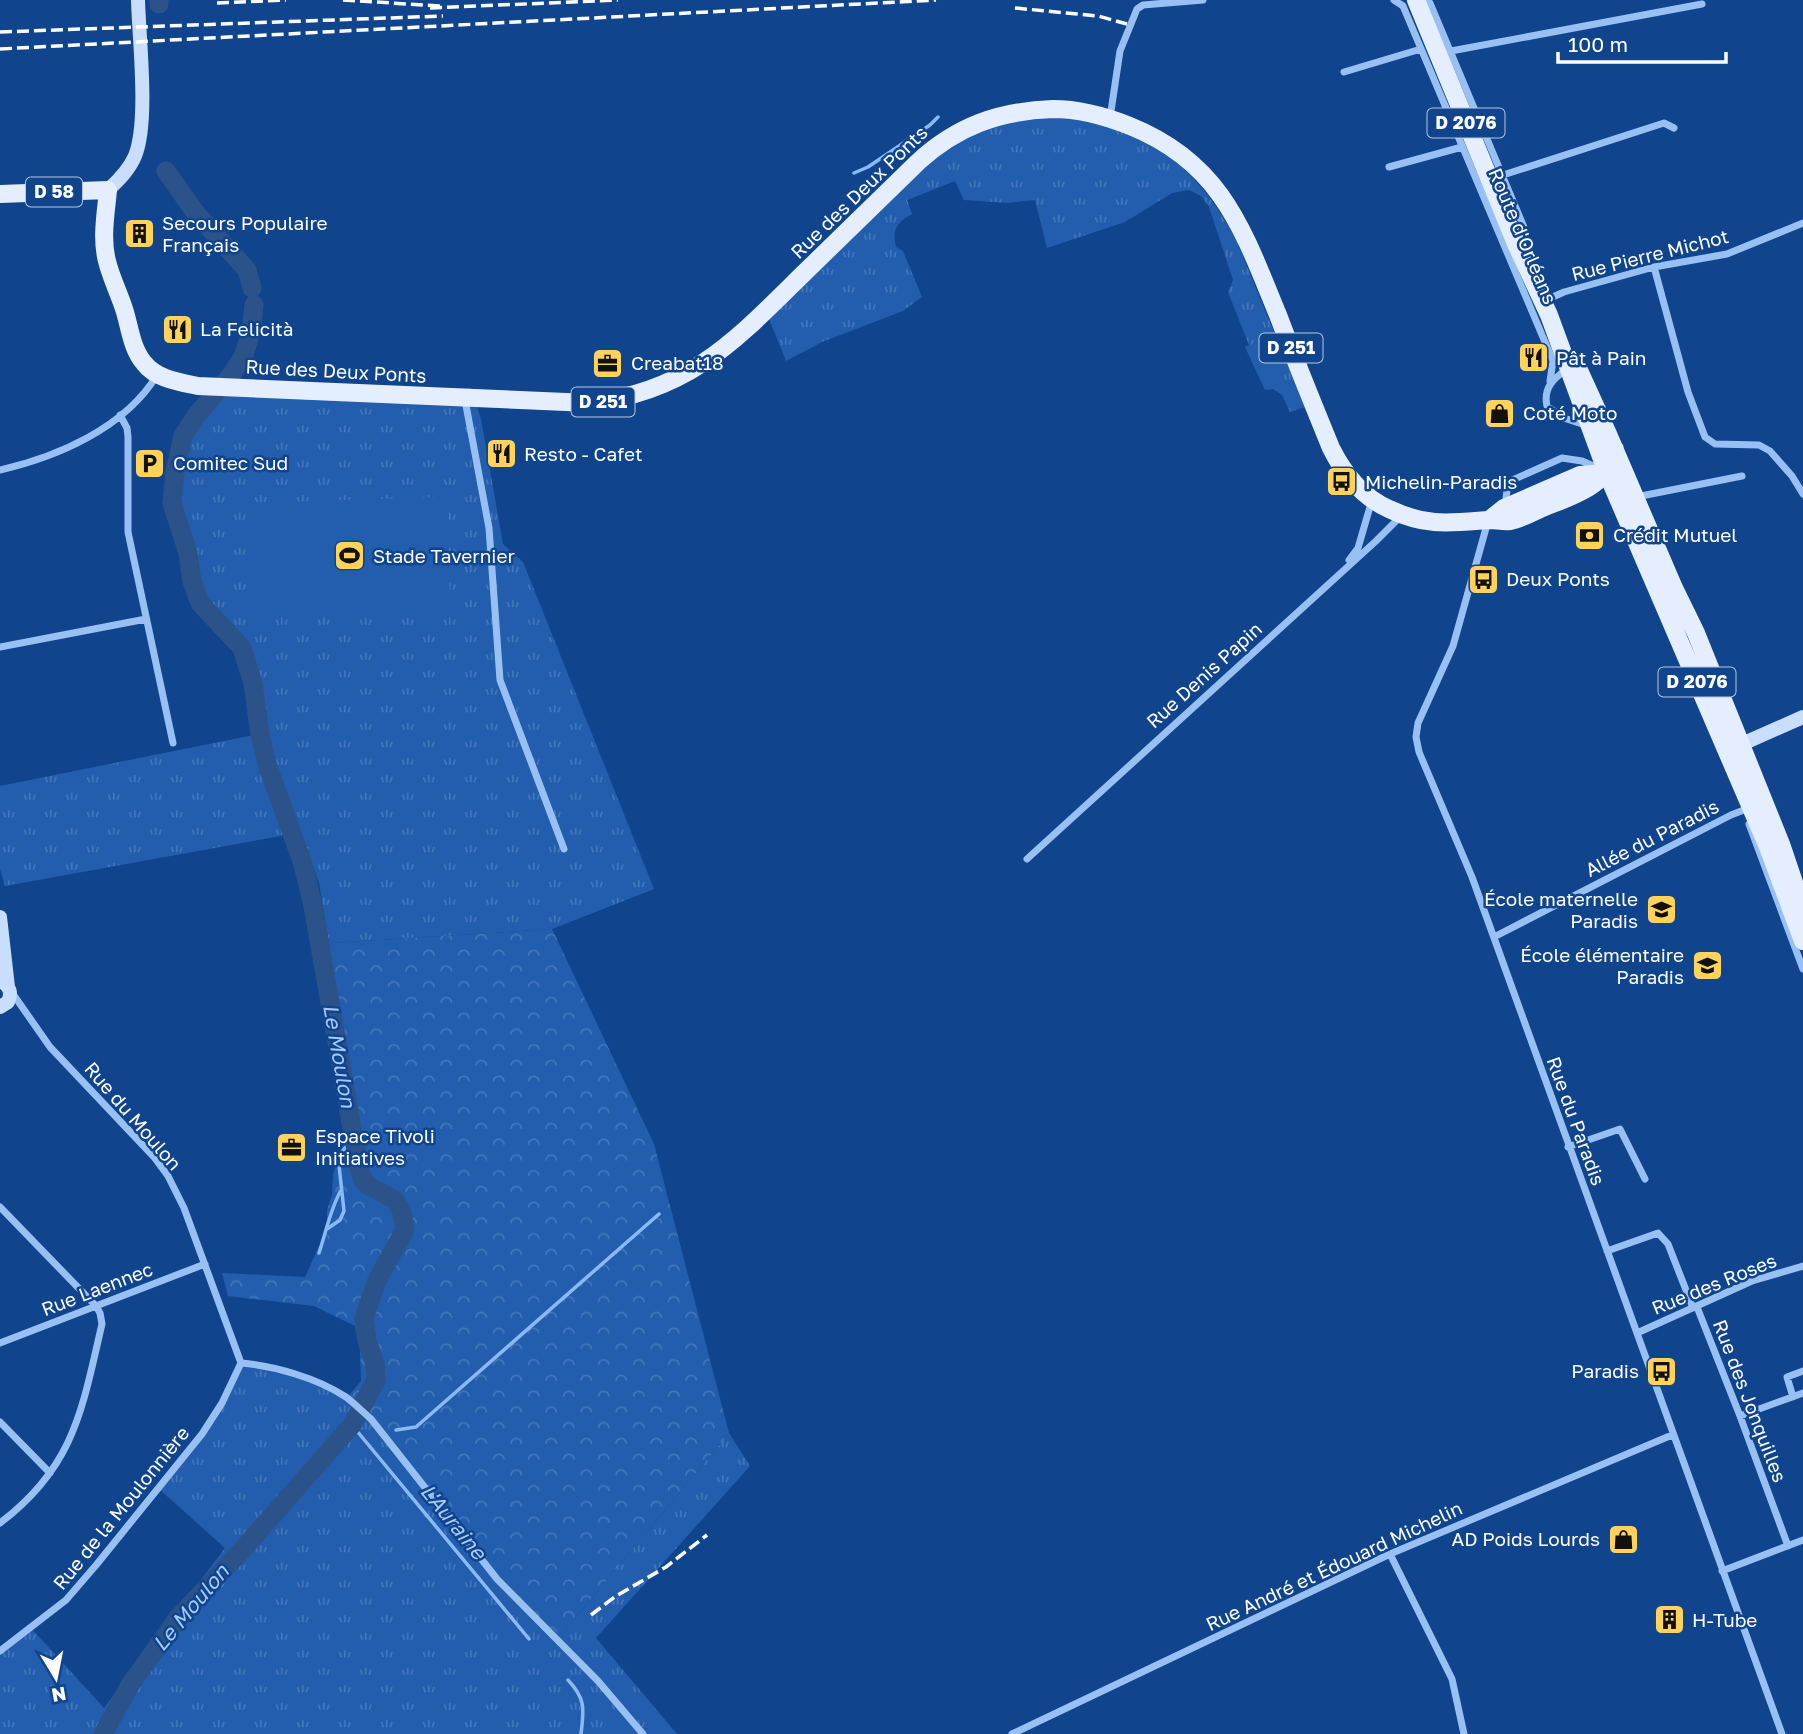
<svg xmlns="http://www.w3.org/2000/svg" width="1803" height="1734" font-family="'Golos Text',sans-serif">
<defs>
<pattern id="grass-tufts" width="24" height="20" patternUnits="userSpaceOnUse" patternTransform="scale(1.75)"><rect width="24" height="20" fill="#225ead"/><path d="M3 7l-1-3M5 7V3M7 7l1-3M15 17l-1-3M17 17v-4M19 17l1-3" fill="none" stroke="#4376b9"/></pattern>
<pattern id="forest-crowns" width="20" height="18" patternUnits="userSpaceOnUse" patternTransform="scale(1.75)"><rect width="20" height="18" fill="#225ead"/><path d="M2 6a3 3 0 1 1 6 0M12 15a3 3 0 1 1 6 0" fill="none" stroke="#4376b9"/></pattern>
</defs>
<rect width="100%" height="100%" fill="#10458e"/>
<path fill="url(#grass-tufts)" d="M1050,117C1141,123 1196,162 1237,242L1305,407L1290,412L1282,395L1273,389L1265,390L1245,347L1249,345L1228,292L1233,280L1209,207L1201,196L1189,190L1172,193L1125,222L1047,248L1035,200L1007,203L964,200L955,181L907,200L912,214C896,223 892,230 896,247L903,251L922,297L903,311L822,342L786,361L769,319L923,168L956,141L1006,122Z
M471,388L481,419L503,544L523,562L654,889L552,929L329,943L319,883L279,776L269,735L260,674L228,631L200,603L192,581L188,553L172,503L175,472L183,436L195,417L217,392Z
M254,735L262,769L286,835L5,886L0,869V786Z
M241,1363L257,1364L329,1387L371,1419L561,1635L729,1433L750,1466L596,1638L677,1734H0V1651L31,1628L104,1708L225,1548L158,1488L202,1434Z"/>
<path fill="url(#forest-crowns)" d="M552,929L654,1144L729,1433L561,1635L534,1618L497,1579L394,1448L347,1398L361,1381L360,1350L355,1326L314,1306L228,1296L222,1273L305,1277L327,1229V1210L332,1195L333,1175L344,1137L336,1088L333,973L329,943Z"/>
<path fill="#225ead" d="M447,497L450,610L252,616L249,503Z"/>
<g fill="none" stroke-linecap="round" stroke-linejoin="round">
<path stroke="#8abaf6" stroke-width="3.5" d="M854,173L868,167L930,125L938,117
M327,1229L340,1220L344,1211L338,1156L353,1139
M319,1253C326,1232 330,1210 341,1190
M352,1425L529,1639
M396,1430L416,1427L659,1214
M568,1680C586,1699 584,1709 581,1734"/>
<path stroke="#2c5389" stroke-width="19" d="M159,0V4
M166,171L195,212L247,270L252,288
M103,1734L130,1685L178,1618L243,1549L352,1425L376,1380L375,1364L367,1341L364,1318L377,1280L405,1230L402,1212L395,1200L369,1186L363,1180L359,1168L313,906L303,864L268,767L260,735L253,683L242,648L200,603L192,581L188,553L172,503L175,472L183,436L195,417L231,375L243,357L251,333L254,305"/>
<path stroke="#99c0f2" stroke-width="7" d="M1394,0L1403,6
M1418,5L1430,3L1526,232L1518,245
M1403,6L1553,361L1550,381
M1451,51L1702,4
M1344,72L1421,49
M1110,118L1120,51L1137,9L1143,5L1203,0
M1389,167L1462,147
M1503,175L1664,123L1674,128
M1654,267L1688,392L1705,437L1715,444L1759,445L1770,451L1792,476L1803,494
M1544,301L1564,292L1654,267L1727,254L1803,223
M1567,369C1553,379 1543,388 1547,406L1564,418L1585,425
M465,400L489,528L500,680L564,849
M120,415L127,428L128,437V532L173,743
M0,470C57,457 125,428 157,375
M1636,497L1742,476
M1505,507L1508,482L1562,458L1582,461L1600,469
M1488,521L1453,646L1418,723L1416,737L1419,752L1472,877L1782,1734
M1349,560L1358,548L1372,500
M0,647L146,619
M1749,824L1803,969
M1027,859L1376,541L1402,515
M1494,937L1731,815L1749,808
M13,994L50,1047L154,1157L168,1176L184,1208L241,1363
M1568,1147L1620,1129L1645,1179
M0,1207L96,1306L100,1313L102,1324C82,1409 75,1466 0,1523
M1607,1251L1658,1233L1668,1244L1693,1308
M1697,1307L1740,1416L1788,1546
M1637,1333L1752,1281L1803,1266
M0,1343L205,1264
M241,1363C275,1366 317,1378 346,1397C355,1404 363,1412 371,1419L497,1579L598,1681L643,1734
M1793,1397L1787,1377L1803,1371
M1740,1416L1803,1393
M0,1422L50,1473
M1390,1554L1452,1679L1464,1734
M1722,1571L1803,1540
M0,1651L66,1600L97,1564L202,1434L222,1403L241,1363
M1012,1734L1390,1554L1672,1435"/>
<path stroke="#c8defc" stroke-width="14" d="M108,190C119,180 129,170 135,156C149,121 139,40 138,0
M1742,744L1803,717
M0,917L8,987
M0,1007L8,1002C12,993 10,986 1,981"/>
<path stroke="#e4eeff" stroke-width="18" d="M1416,0L1517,246L1549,315L1607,473L1768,847L1803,941
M0,194L108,190C106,213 101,238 107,261C111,278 120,295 125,312C130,329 132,349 144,363C156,379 179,382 198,386L589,403C689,392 736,340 803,274C841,237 880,199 918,162C957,126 999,111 1053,109C1079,109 1105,116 1130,126C1222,163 1243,230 1278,315C1295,360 1313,404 1331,448C1344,474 1362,497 1389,509C1427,527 1450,523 1489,520C1496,520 1504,522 1510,521C1522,519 1534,511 1545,507C1577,494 1608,486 1615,449
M1577,366L1608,434L1674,588L1696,633L1781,844L1803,909
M1489,520L1504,508L1580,475L1607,473"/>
<path stroke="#fff" stroke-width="3.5" stroke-dasharray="12 5" stroke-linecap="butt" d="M343,0L440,6
M217,3L286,0
M430,8L618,0
M1015,8L1098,16L1127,24
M0,32L443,16
M0,49L936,0
M591,1615L616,1596L666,1567L707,1535"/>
</g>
<defs>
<symbol id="building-square" viewBox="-11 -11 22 22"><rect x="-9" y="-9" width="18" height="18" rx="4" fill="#ffd25a" stroke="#10458e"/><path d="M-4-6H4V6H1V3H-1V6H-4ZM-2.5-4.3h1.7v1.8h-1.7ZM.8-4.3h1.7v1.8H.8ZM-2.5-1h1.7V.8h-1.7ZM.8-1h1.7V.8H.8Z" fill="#111"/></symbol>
<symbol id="restaurant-square" viewBox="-11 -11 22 22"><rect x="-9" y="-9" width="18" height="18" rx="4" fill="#ffd25a" stroke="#10458e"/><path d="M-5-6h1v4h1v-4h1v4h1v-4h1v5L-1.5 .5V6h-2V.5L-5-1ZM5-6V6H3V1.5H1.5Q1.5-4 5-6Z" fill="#111"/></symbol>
<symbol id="office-square" viewBox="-11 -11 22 22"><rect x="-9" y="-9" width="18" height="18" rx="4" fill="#ffd25a" stroke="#10458e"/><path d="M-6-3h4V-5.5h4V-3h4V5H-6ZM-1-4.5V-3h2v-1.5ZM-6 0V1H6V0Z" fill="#111"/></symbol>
<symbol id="shop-square" viewBox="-11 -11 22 22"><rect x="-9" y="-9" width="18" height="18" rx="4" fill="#ffd25a" stroke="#10458e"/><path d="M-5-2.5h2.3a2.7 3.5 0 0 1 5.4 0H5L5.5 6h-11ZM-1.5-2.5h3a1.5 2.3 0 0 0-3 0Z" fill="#111"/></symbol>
<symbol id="parking-square" viewBox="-11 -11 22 22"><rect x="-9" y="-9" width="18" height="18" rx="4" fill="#ffd25a" stroke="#10458e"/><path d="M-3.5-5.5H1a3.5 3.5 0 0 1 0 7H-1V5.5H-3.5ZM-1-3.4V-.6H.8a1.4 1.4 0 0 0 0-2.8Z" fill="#111"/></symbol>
<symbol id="bus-square" viewBox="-11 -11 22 22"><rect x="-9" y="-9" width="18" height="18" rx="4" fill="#ffd25a" stroke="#10458e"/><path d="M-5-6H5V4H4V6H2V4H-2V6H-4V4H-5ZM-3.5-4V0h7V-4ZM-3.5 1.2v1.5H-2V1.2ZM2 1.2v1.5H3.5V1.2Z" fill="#111"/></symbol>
<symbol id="bank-square" viewBox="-11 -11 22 22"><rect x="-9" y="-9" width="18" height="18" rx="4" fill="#ffd25a" stroke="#10458e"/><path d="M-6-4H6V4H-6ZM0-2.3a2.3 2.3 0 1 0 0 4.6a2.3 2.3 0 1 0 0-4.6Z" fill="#111"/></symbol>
<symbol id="stadium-square" viewBox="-11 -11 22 22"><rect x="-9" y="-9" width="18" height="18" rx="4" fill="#ffd25a" stroke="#10458e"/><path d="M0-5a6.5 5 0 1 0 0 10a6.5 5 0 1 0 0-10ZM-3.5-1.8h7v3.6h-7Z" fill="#111"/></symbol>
<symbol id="school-square" viewBox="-11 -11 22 22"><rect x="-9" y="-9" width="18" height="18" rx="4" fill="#ffd25a" stroke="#10458e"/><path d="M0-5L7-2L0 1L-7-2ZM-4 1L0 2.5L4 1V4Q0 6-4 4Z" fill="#111"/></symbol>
</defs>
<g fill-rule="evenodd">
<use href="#building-square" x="122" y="216" width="35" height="35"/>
<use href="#restaurant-square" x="160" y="312" width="35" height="35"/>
<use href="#restaurant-square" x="1516" y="340" width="35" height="35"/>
<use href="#office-square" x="590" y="346" width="35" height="35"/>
<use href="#shop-square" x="1482" y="396" width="35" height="35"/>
<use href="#restaurant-square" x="484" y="436" width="35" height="35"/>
<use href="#parking-square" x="132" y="446" width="35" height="35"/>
<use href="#bus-square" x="1324" y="464" width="35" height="35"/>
<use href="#bank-square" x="1572" y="518" width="35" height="35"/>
<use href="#stadium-square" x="332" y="538" width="35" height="35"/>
<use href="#bus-square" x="1466" y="562" width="35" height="35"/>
<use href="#school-square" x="1644" y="892" width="35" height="35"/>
<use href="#school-square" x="1690" y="948" width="35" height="35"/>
<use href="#office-square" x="274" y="1130" width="35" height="35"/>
<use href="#bus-square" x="1644" y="1354" width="35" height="35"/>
<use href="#shop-square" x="1606" y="1522" width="35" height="35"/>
<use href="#building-square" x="1652" y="1602" width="35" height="35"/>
</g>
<g text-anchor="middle" stroke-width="5" stroke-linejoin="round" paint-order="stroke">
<g fill="#10458e" stroke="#b7c7dd" stroke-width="2">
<rect x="1427.5" y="108.5" width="77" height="29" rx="5"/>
<rect x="26" y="177.5" width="56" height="29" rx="5"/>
<rect x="1259.5" y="333.5" width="63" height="29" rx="5"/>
<rect x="571.5" y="387.5" width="63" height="29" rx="5"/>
<rect x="1658.5" y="667.5" width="77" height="29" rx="5"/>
</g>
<g font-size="18" font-weight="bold" fill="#fff">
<text x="1466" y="129">D 2076</text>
<text x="54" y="198">D 58</text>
<text x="1291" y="354">D 251</text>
<text x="603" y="408">D 251</text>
<text x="1697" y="688">D 2076</text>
</g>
<g font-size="19" fill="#fff" stroke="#10458e">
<text transform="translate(859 192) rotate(-44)" y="7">Rue des Deux Ponts</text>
<text transform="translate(1523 236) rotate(67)" y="7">Route d'Orléans</text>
<text transform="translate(1650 255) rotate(-14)" y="7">Rue Pierre Michot</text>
<text transform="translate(336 371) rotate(3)" y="7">Rue des Deux Ponts</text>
<text transform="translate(1204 675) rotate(-42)" y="7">Rue Denis Papin</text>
<text transform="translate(1652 838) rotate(-27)" y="7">Allée du Paradis</text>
<text transform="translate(133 1116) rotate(49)" y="7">Rue du Moulon</text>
<text transform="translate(1576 1121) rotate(70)" y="7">Rue du Paradis</text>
<text transform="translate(1714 1284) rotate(-22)" y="7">Rue des Roses</text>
<text transform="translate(97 1289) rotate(-21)" y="7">Rue Laennec</text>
<text transform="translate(1750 1401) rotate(69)" y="7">Rue des Jonquilles</text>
<text transform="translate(121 1508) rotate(-51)" y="7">Rue de la Moulonnière</text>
<text transform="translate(1334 1566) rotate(-25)" y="7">Rue André et Édouard Michelin</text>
</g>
<g font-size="19" fill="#fff" stroke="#10458e" text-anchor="start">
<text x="162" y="230">Secours Populaire<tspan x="162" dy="22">Français</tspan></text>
<text x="200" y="336">La Felicità</text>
<text x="1556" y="365">Pât à Pain</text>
<text x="631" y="370">Creabat18</text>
<text x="1523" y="420">Coté Moto</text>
<text x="524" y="461">Resto - Cafet</text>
<text x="173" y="470">Comitec Sud</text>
<text x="1365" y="489">Michelin-Paradis</text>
<text x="1613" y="542">Crédit Mutuel</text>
<text x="373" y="563">Stade Tavernier</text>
<text x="1506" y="586">Deux Ponts</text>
<text x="1638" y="906" text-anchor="end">École maternelle<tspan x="1638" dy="22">Paradis</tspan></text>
<text x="1684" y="962" text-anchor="end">École élémentaire<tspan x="1684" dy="22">Paradis</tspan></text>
<text x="315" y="1143">Espace Tivoli<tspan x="315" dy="22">Initiatives</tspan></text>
<text x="1639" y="1378" text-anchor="end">Paradis</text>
<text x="1600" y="1546" text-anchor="end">AD Poids Lourds</text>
<text x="1692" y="1627">H-Tube</text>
</g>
<g font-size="21" font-style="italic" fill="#a5caf9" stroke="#10458e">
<text transform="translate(339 1056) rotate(80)" y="7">Le Moulon</text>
<text transform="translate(453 1522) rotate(51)" y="7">L'Auraine</text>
<text transform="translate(191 1608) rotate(-50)" y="7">Le Moulon</text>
</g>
</g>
<g transform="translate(56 1678) rotate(170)" stroke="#10458e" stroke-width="5" paint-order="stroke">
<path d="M0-5L12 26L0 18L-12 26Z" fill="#ffffff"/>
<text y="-10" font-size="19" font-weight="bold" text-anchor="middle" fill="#ffffff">N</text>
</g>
<path d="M1558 52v10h168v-10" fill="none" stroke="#ffffff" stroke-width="3.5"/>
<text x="1568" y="52" font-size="21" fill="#ffffff" stroke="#10458e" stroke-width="5" paint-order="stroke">100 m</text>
</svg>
